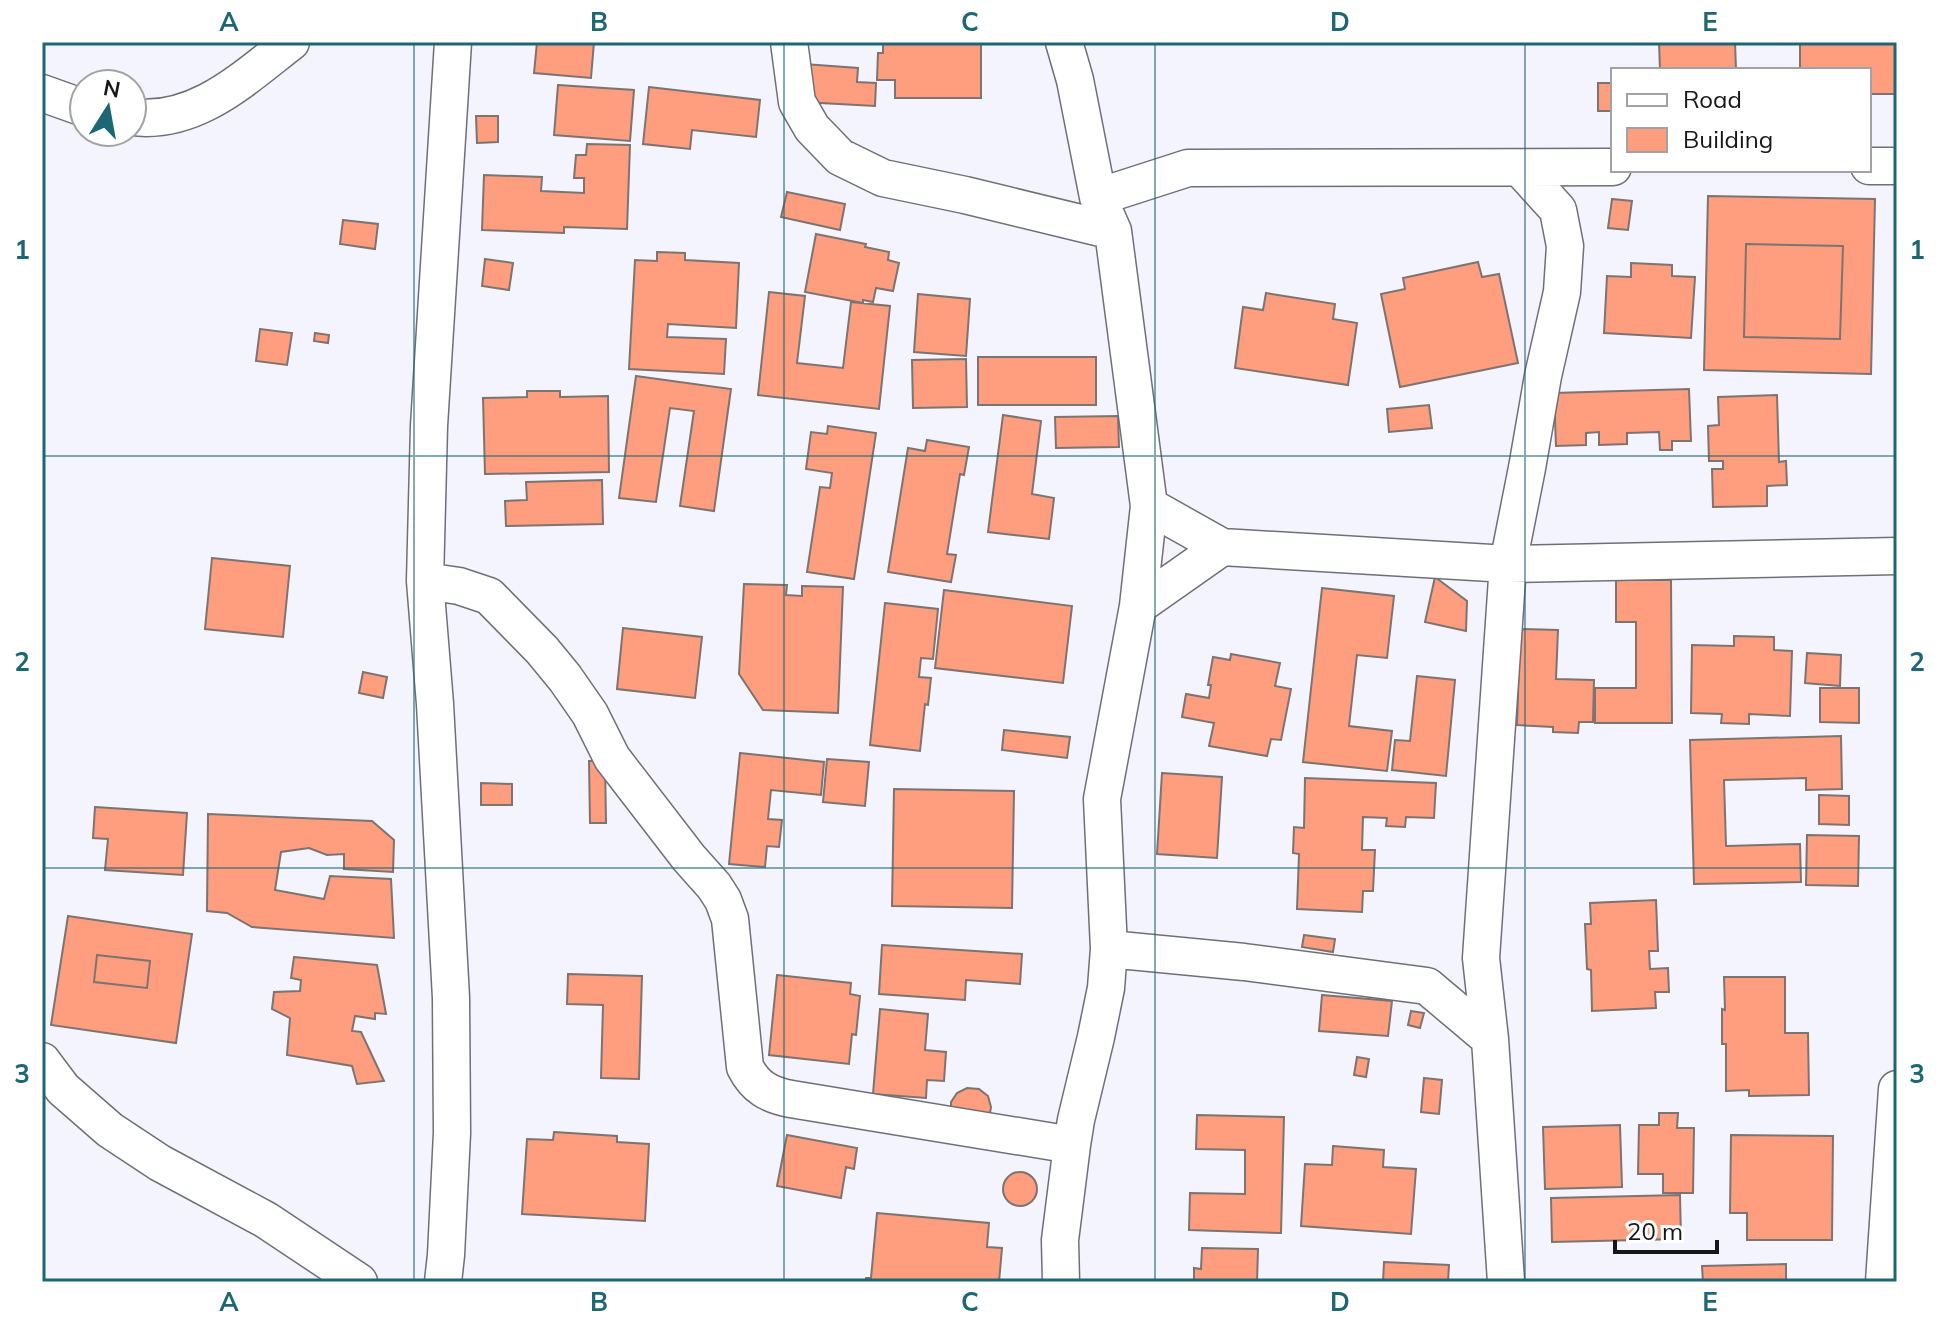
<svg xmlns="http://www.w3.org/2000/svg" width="1939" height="1324" font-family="Mulish,sans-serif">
<rect width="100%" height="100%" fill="#f4f4fe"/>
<path fill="#fe9e7f" stroke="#7d7370" stroke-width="2" fill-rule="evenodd" d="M537,42H594L591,78L534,73Z
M883,42H981V98H895V80H877L878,53H883Z
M1659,42H1735L1736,70H1660Z
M1800,42H1897V94H1869V70H1800Z
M804,64L858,68L857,82L876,83L875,106L802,102Z
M1598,83H1613V111H1598Z
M558,85L634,90L630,141L554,135Z
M649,87L760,100L756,137L692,130L690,149L643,144Z
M476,116H498V142L477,143Z
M587,144L630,145L627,229L564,227V233L482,230L484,175L542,177L541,191L584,193V178H574L576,155H586Z
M787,192L845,204L840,230L781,217Z
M1708,196L1875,199L1871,374L1704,370ZM1746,244L1843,246L1840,339L1744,337Z
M1612,199L1632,201L1628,230L1608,228Z
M343,220L378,224L375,249L340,244Z
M816,234L866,244L865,247L889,252L888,260L899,263L893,291L876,288L873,302L863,300V303L805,292Z
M1746,244L1843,246L1840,339L1744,337Z
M657,252L685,253V260L739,263L736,328L668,324L667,337L726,339L724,374L629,369L635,260L657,261Z
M485,259L513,263L509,290L482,286Z
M1478,262L1482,277L1499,274L1518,363L1400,387L1381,294L1405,289L1403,278Z
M1631,263L1672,265V276L1695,277L1691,338L1604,333L1607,276L1631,277Z
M769,292L805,296L797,363L843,368L851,302L890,306L879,409L758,395Z
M1266,293L1335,304L1333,319L1357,323L1348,385L1235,368L1243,307L1263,310Z
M918,294L970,299L966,356L914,352Z
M260,329L292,333L287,365L256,361Z
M315,333L329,335L328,343L314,341Z
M978,357H1096V405H978Z
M966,359L967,407L913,408L912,360Z
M636,376L731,389L714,511L680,506L694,411L670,408L656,502L619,498Z
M1689,389L1691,441H1672V450H1660L1659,432L1627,433V444L1599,445V432L1586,433V445L1556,446L1554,393Z
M527,391H560V397L608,396L609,472L485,474L483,398L527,397Z
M1777,395L1779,462L1786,461L1787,485L1767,486V506L1713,507L1712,469H1723V461H1709L1708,426L1719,425L1718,397Z
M1429,405L1432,428L1389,432L1387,409Z
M1003,415L1041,421L1032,494L1054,498L1049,539L988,532Z
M1118,416L1119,447L1056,448L1055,417Z
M828,426L876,433L854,579L807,572L820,487L830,488L832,473L806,469L811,432L827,434Z
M927,440L969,447L964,475L960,474L947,554L956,555L951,582L888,572L908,448L925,451Z
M602,480L603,524L506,526L505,501L527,500L526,482Z
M212,558L290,566L283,637L205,629Z
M1435,577L1467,601L1466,631L1425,622Z
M1616,580H1671L1672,723H1595V688H1636V622H1616Z
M744,584L787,585L786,595L802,596V586L843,587L838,713L763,710L739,674Z
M1322,588L1394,596L1387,658L1357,655L1349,726L1392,731L1387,771L1303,762Z
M944,590L1072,606L1063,683L935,668Z
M885,603L938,609L933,659L921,658L919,677L931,678L928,705L925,704L920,751L870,745Z
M623,628L702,637L695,698L617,689Z
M1520,629L1558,630L1556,679L1594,680L1593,722H1579L1578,733L1553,732V727L1517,725Z
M1734,636L1774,637V650L1792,651L1790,716L1749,714V724L1721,723L1722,714L1691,713L1692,645L1734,646Z
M1807,653L1841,655L1840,686L1805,683Z
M1231,654L1280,663L1275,686L1291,689L1281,740L1271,739L1267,756L1209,746L1214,723L1182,717L1186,694L1209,698L1211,685H1208L1213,657L1230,660Z
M363,672L387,677L383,698L359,693Z
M1417,676L1455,680L1446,776L1392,770L1395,740L1410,741Z
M1820,688H1859V723L1820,722Z
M1004,730L1070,737L1067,758L1002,750Z
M1841,736L1842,789L1806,790V778L1724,780L1726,846L1800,844L1801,882L1694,884L1690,740Z
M740,753L824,762L821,795L771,790L768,819L782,820L779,847L767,846L765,867L729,864Z
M827,759L869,762L865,806L823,802Z
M589,761H605L606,823H590Z
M1162,773L1222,777L1217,858L1157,854Z
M1305,778L1436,783L1434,818L1406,817L1405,827L1386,826L1387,818L1363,817L1362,850H1375L1373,891H1363L1362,912L1297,909L1299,854L1293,853L1294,827L1304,828Z
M481,783L512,784V805H481Z
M894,789L1014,791L1012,908L892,906Z
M1819,795L1849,796V825L1819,824Z
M95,807L187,813L183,875L105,870L108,839L93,838Z
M208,814L372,821L394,840L393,872L344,869V854L327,855L309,848L281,852L275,890L324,899L330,876L391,879L394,938L252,927L227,913L207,911Z
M1807,835L1859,836L1858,886L1806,885Z
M1656,900L1658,951H1649L1650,969L1668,968L1669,992H1655L1656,1008L1592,1011L1591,970L1587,969L1585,924H1591L1590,903Z
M68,916L192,934L176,1043L51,1025ZM97,955L150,961L147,988L94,982Z
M1304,935L1335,939L1333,952L1302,947Z
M882,945L1022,954L1020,984L966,980L965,1000L879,994Z
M97,955L150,961L147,988L94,982Z
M294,957L377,965L386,1014L375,1013V1019L355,1016L352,1031L361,1032L384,1081L357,1084L352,1066L287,1055L290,1018L272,1009L274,992L300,991L301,980L291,978Z
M568,974L642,976L639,1079L601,1078L603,1005L567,1004Z
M777,975L851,983L850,994L860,996L856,1035L852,1034L849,1064L769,1055Z
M1724,977H1785V1033H1808L1809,1095L1749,1096V1090L1726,1091V1044H1722V1009L1725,1010Z
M1322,995L1392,1001L1388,1036L1319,1031Z
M880,1009L928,1014L925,1050L946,1052L944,1081L927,1080L926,1098L873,1094Z
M1411,1011L1424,1013L1420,1028L1408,1025Z
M1357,1057L1369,1059L1366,1077L1354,1075Z
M1424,1078L1442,1080L1439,1114L1421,1112Z
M967,1088L979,1089L988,1096L991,1107L989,1119L951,1114V1102L957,1093Z
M1659,1113H1678L1677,1128H1694L1693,1193H1663V1174H1638L1639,1125H1659Z
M1197,1115L1284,1117L1281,1233L1189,1230L1190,1193L1245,1194V1150L1196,1149Z
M1620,1125L1622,1187L1545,1189L1543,1127Z
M554,1132L617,1136V1142L649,1144L645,1221L522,1214L527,1139L553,1140Z
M787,1135L857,1148L854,1169L846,1167L841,1198L777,1186Z
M1731,1135L1833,1136L1832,1240H1747V1213H1730Z
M1333,1146L1384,1150L1383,1167L1416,1169L1411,1234L1301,1226L1305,1164L1332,1165Z
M1003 1189a17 17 0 1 1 34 0a17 17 0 1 1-34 0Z
M1680,1195L1681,1239L1552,1242L1551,1198Z
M877,1213L989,1223L987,1247L1002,1248L999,1282H865L866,1278H871Z
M1202,1248L1258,1249L1257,1282H1194V1268L1201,1269Z
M1384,1262L1449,1265L1448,1282H1383Z
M1786,1264V1282H1703L1702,1266Z"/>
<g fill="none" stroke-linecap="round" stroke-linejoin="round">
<defs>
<path id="minor" d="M789,42L797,102L812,128L840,157L883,178L965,195L1113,231
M42,93L84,108
M132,117C196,125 244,78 291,42
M1869,166H1897
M1098,197L1188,168L1613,167
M1149,506L1222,547
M425,581L459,586L489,596L542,650L565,678L590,714L612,758L689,858L714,886L723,900L730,919L745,1067C755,1087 769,1095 791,1099L1072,1145
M1138,606L1222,547L1508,564L1527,468L1543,376L1562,292L1565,246L1558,210L1520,168
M1109,949L1244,962L1427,986L1490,1039
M42,1061L63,1089L110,1130L160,1163L266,1220L359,1282
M443,1282L446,1255L452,1133L451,998L435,704L425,581L429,426L453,42
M1061,1282L1060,1240L1072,1145L1076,1120L1096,1037L1106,988L1109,949L1102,799L1138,606L1149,506L1113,231L1098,197L1075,80L1064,42
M1506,1282L1490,1039L1481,958L1508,564L1897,556
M1884,1282L1897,1089"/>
</defs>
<use href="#minor" stroke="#6f6f78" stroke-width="39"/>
<use href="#minor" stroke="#fff" stroke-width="36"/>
</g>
<path fill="none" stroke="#1d6673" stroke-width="2" stroke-opacity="0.55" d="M414,42V1282M784,42V1282M1155,42V1282M1525,42V1282M42,456H1897M42,868H1897"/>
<rect width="1939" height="1324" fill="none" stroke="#ffffff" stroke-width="88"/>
<rect x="1611" y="68" width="260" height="104" fill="#ffffff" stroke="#a2a2a3" stroke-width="2"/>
<rect x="1627" y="94" width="40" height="12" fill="#ffffff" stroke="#a2a2a3" stroke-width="2"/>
<text x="1683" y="108" font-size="24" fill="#17171a">Road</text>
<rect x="1627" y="128" width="40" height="24" fill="#fe9e7f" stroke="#a2a2a3" stroke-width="2"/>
<text x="1683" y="148" font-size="24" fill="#17171a">Building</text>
<g transform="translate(108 108) rotate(11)"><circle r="38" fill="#ffffff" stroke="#a2a2a3" stroke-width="2"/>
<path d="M0-6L14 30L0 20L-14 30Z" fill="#1d6673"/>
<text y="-12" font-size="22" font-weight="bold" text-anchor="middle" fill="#17171a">N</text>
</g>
<path d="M1615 1240v12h102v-12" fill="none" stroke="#17171a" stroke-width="4"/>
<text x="1627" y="1240" font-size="24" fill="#17171a" stroke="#ffffff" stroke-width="6" paint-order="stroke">20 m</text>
<rect x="44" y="44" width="1851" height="1236" fill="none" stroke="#1d6673" stroke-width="3"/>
<g font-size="26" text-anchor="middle" font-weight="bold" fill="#1d6673">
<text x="229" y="31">A</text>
<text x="599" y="31">B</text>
<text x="970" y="31">C</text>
<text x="1340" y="31">D</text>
<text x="1710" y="31">E</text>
<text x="22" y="259">1</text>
<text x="1917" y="259">1</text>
<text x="22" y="671">2</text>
<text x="1917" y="671">2</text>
<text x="22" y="1083">3</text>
<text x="1917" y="1083">3</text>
<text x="229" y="1311">A</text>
<text x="599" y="1311">B</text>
<text x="970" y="1311">C</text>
<text x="1340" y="1311">D</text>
<text x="1710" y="1311">E</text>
</g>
</svg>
